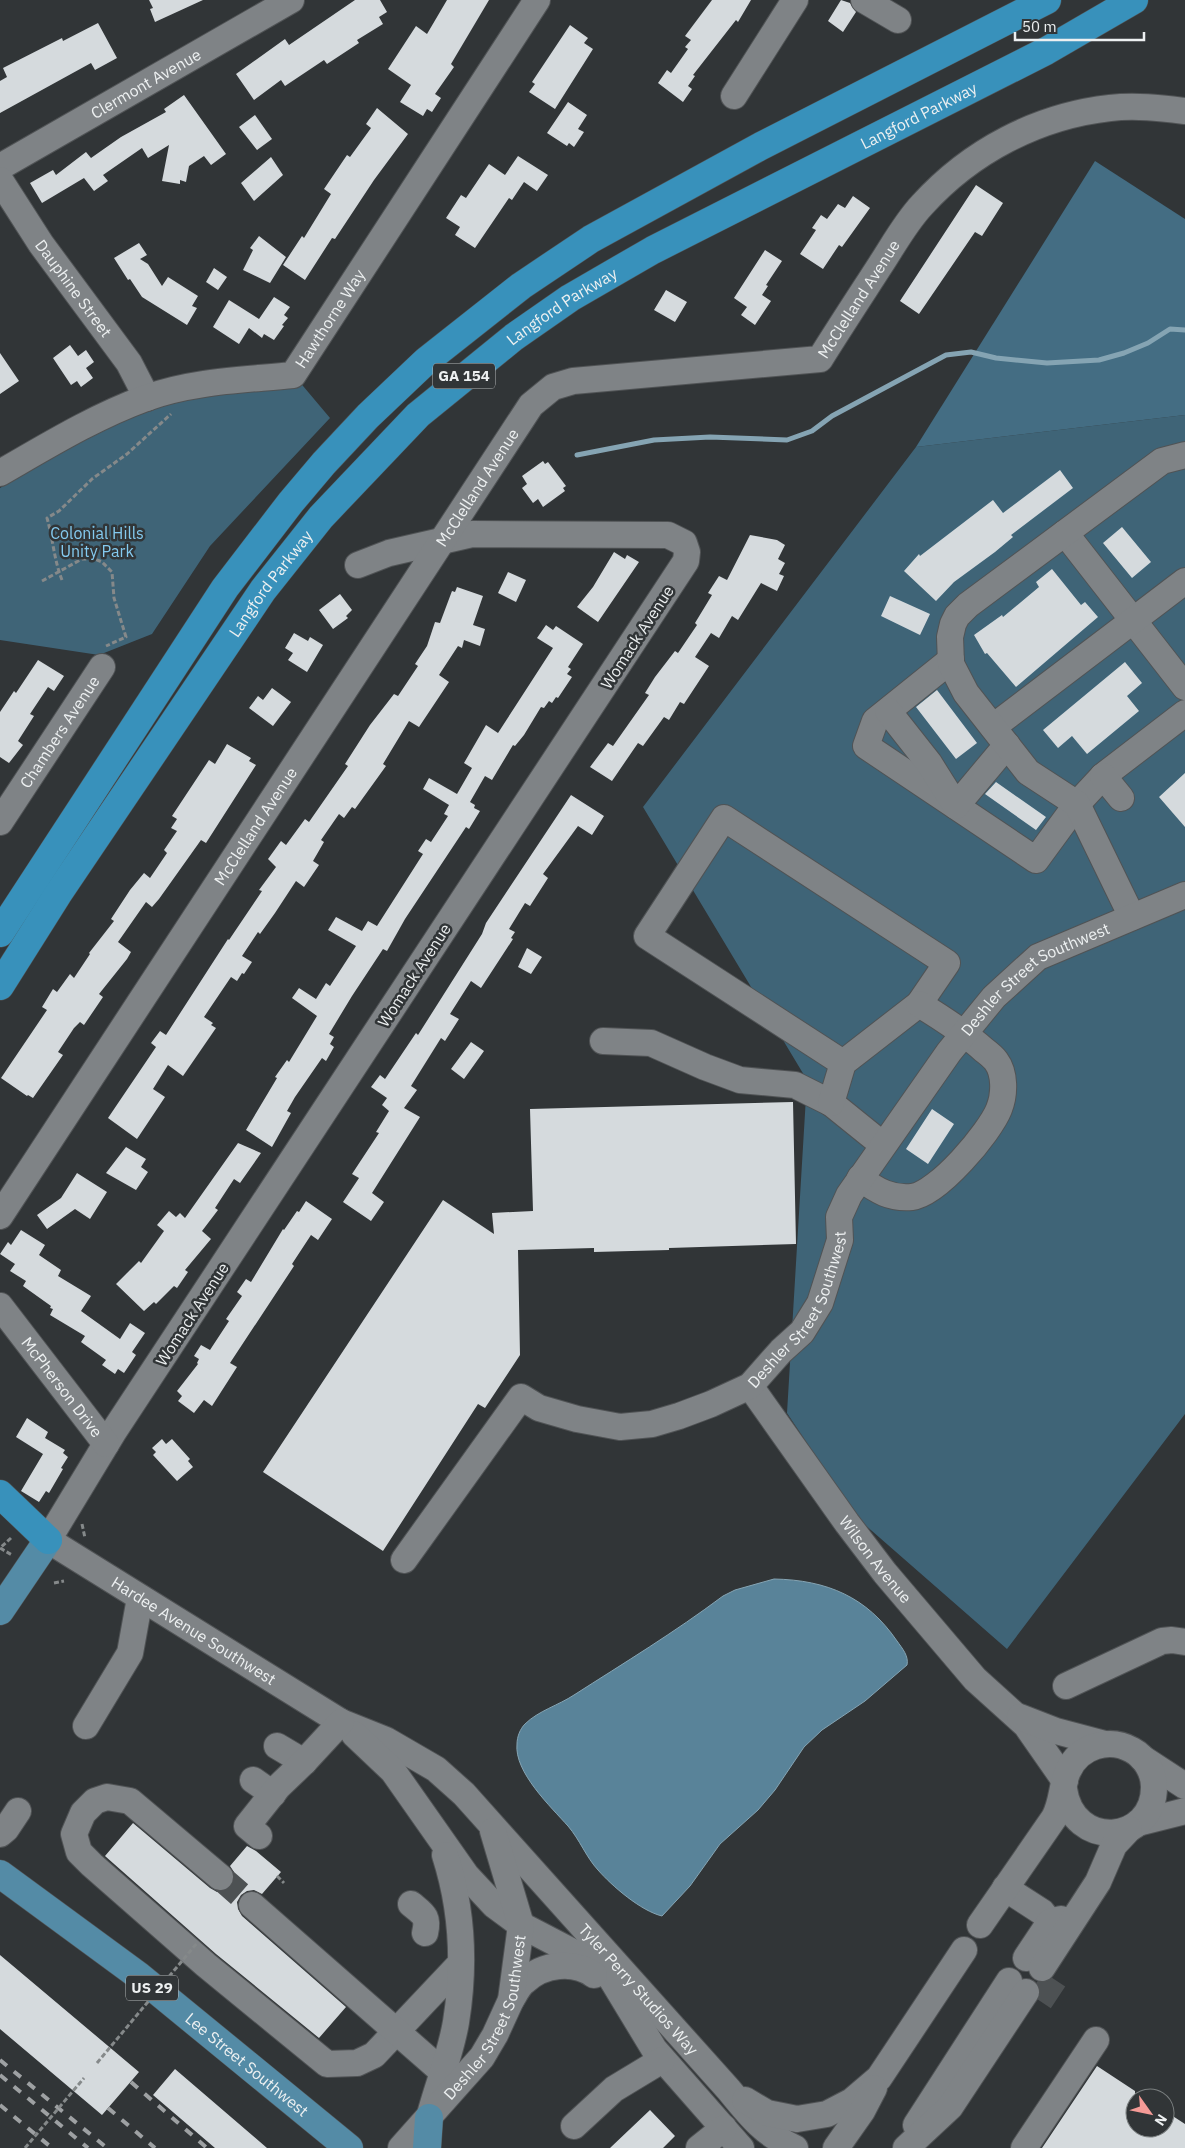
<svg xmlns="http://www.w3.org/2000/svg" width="1185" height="2148" font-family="'IBM Plex Sans',sans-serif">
<rect width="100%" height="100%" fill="#313537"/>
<path fill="#3f6477" d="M298,380L330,418L210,546L152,634L99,655L0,640V488L92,434L174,401Z
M1185,415V1414L1007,1649L856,1517L787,1413L807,1080L643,807L916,447Z"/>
<path fill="#446d83" d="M1095,161L1185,219V415L916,447Z"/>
<path fill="#598399" stroke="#85a4b3" d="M774,1579C827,1580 867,1597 897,1641C902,1648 909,1656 907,1665L865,1701L822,1730L804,1747L775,1790L758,1810L720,1844L690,1886L662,1916C641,1911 612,1886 598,1870C586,1857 580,1840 568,1826C551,1807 514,1772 517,1744C517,1737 520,1729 525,1724C538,1711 559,1705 574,1695C624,1663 675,1632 723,1596L735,1590Z"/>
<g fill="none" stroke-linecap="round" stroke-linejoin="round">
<path stroke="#85a4b3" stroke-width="5" d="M577,455L654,440L710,437L787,440L812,431L832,416L946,355L971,352L996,358L1047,363L1099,360L1124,353L1148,343L1170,329L1185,330"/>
</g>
<path fill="#d5dadd" d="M149,0H203L155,22L150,9L153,8Z
M355,0H380L387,12L379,17L383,24L357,40L359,43L327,64L324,60L285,86L281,80L254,100L236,74L285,39L289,45Z
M447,0H489L451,64L454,67L435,94L441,98L432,112L427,109L423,116L400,102L411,85L388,69L416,26L427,34Z
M712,0H751L738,22L736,20L693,75L695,76L688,86L692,89L683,102L658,83L667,70L671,73L688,49L685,47L691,40L685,36Z
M841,0L850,3L856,12L843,32L828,21Z
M98,23L117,58L95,70L91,63L0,113V81L7,77L3,68L62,38L63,41Z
M570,25L588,38L584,43L593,49L555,109L529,92L535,84L532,82Z
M184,95L226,154L211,165L204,156L189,166L186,182L180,180V184L162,181L169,145L148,158L142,148L103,175L108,181L94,191L84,178L42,203L30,183L53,170L56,175L86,152L91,158L121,137L166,112L164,109Z
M568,102L587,115L578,129L584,132L574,147L569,143L567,146L547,133Z
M377,108L408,134L374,180L335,239L332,238L305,280L283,265L302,236L304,238L331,194L324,189L347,155L350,157L371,128L366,124Z
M255,115L272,139L257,150L239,127Z
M518,156L548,175L537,191L524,182L512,200L509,198L475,248L455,235L460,227L446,218L461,195L466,198L489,164L505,175Z
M271,157L283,175L254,201L241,183Z
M976,185L1003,203L982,236L975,232L919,314L900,301Z
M853,196L870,208L842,247L839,245L823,269L800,254L816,230L812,228L821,215L827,219L838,204L845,208Z
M259,236L286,257L270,283L243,270L253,250L250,248Z
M139,243L147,255L140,259L148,264L162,286L168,277L198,296L192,306L197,308L187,325L142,297L130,279L128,280L114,258Z
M765,250L782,261L766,285L768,286L762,295L771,301L755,325L741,315L747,307L734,298Z
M214,268L227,277L218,290L206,282Z
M666,290L687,302L675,322L654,310Z
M274,297L290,307L284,315L288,318L282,325L284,326L274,340L264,334L262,338L249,328L239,344L213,327L229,300L259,319Z
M70,345L78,356L86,350L94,362L86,368L93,378L81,387L77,381L71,385L53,358Z
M0,353L19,381L0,394Z
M543,461L545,464L548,462L566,486L563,488L565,491L543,507L538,499L533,503L522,488L527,484L522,476Z
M1060,470L1073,488L1011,535L1013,537L995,552L954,582L936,601L904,571L919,554L920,556L993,500L1003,513Z
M1122,527L1151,562L1132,578L1103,543Z
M750,535L777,540L785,545L778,559L785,563L779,574L784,576L777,591L761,583L738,620L732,616L719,638L711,633L695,657L709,666L684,704L680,702L669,720L664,717L643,746L638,743L612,781L590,767L608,743L613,746L649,695L645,693L655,677L675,651L678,653L697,625L695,623L712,595L708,593L719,576L727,580Z
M614,552L625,559L627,555L639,562L598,622L577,607L593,587Z
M1052,569L1081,605L1085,602L1098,617L1016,687L987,653L985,654L974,635L1002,615L1003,617L1039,587L1036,582Z
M508,572L526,580L516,602L498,593Z
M457,587L483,596L473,625L485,629L480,646L464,640L462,648L458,646L439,675L449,682L419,727L409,721L383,764L386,766L355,809L352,807L344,818L339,814L321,840L324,842L313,861L319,865L304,887L296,881L275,913L260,934L258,932L242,956L252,962L244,974L242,973L237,981L231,977L204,1017L213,1023L211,1025L216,1028L183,1076L168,1065L153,1089L165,1097L137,1139L108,1118L156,1047L151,1043L160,1031L166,1035L228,939L229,940L256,900L262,891L259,890L276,867L268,859L281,841L286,845L305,819L309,822L348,766L345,764L370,725L394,694L398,696L418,666L415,664L427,646L435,622L440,623L452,591L455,592Z
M340,594L352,610L346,616L348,618L333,629L319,610Z
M890,596L930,614L920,635L881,616Z
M546,625L553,630L556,626L583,644L568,667L571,669L567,674L572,677L558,698L556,697L552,703L549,701L544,708L541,707L524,735L515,746L513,745L492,780L485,776L470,802L475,805L474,808L480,811L469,829L466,827L405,919L387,951L383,949L352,996L329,1034L334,1037L330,1044L334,1047L326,1061L322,1058L295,1097L287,1111L291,1113L272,1147L246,1130L277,1078L275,1077L287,1060L289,1062L317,1016L292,998L299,988L316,999L326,983L330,986L356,946L328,930L336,917L362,931L368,921L377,926L423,854L418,851L426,839L431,842L448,816L444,814L449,805L423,789L429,778L457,794L472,768L464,763L486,725L498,733L553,648L537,638Z
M294,633L308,641L310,637L323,645L307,672L288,660L293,653L285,648Z
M38,660L64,676L54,691L48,687L30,714L34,716L18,741L23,745L9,763L0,757V712L14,691L16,693Z
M1125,662L1142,683L1127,696L1139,711L1087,754L1072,736L1058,748L1043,730Z
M272,688L291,702L273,726L249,708L258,696L263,700Z
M937,690L977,743L956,759L916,707Z
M227,744L251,758L249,761L256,765L206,843L201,840L159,899L152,907L146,902L118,942L131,952L127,959L99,994L103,997L84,1025L80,1022L74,1028L58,1052L63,1055L33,1098L28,1095L27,1096L1,1078L47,1010L42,1007L53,989L57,992L70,974L74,978L90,954L89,953L114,921L111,919L130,890L144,873L150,878L167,853L164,850L177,831L171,828L177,819L172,816L209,760L215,764Z
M1185,773V827L1159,797Z
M996,782L1046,817L1036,830L985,794Z
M571,795L604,816L592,835L578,826L543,874L548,878L530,906L525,903L509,929L515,932L511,938L513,939L481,988L471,981L450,1014L459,1019L445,1041L441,1038L411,1086L417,1090L404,1108L420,1117L372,1193L384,1202L371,1221L343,1202L359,1178L352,1174L379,1133L376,1132L389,1111L382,1105L387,1098L371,1087L380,1075L385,1079L416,1033L418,1035L482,934L486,923Z
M527,948L542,957L531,974L518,967Z
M471,1042L484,1051L464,1079L451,1069Z
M793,1102L796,1244L669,1248V1250L594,1252V1248L518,1250L520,1355L485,1408L478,1404L383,1551L263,1472L443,1200L494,1234L492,1213L533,1211L530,1109Z
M932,1109L954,1124L928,1164L906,1149Z
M238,1143L261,1153L240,1183L234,1179L215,1208L218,1210L202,1231L211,1239L185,1270L188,1272L177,1288L174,1286L156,1304L154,1302L144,1311L116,1284L139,1261L141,1263L164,1231L157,1225L169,1211L176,1217L180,1213L185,1218Z
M126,1147L146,1159L141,1167L148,1172L136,1190L106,1173Z
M77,1173L107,1192L90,1219L75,1209L47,1229L37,1215L61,1198Z
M306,1201L332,1219L318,1240L311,1235L292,1264L294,1266L230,1363L237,1367L212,1406L204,1400L194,1413L178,1401L182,1396L177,1391L198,1364L197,1363L199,1359L194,1356L201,1345L210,1350L229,1321L226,1319L242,1296L237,1292L246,1279L251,1282L283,1229L284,1230L297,1211L299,1212Z
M21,1230L45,1245L39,1255L61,1270L58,1276L91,1296L81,1311L120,1339L130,1323L145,1333L132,1352L136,1355L124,1373L118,1369L115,1374L102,1365L106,1360L81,1342L85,1336L50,1315L53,1309L50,1308L51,1306L23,1286L26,1281L10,1271L15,1264L0,1254L8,1242L11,1245Z
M27,1418L48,1432L45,1438L65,1450L63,1453L68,1457L61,1468L63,1469L49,1493L46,1491L39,1502L21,1491L43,1454L16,1437Z
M162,1439L166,1444L172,1439L190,1459L188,1461L193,1467L177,1481L153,1455L156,1452L152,1448Z
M133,1823L210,1888L217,1892L226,1891L232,1886L235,1879L234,1872L230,1866L247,1846L256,1851L281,1872L262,1894L254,1890L247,1891L241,1895L237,1902L238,1909L242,1916L346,2007L319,2038L216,1954L105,1856Z
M0,1955L139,2072L102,2115L0,2029Z
M1097,2066L1135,2091V2128H1165V2111L1185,2124V2148H1042Z
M175,2069L267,2148H215L153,2095Z
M650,2110L675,2136L663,2148H610Z"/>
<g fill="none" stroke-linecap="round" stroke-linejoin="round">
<path stroke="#4d5153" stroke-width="26" stroke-dasharray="26 13" stroke-linecap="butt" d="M220,1877L252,1905
M1040,2001L1056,1977"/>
<defs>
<g id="minor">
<path d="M864,0L898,20"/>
<path d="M734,96L795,0"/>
<path id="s1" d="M0,167L291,0"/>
<path id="s2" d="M0,180L41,244L129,363L147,398"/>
<path id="s3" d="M0,473C47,446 94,417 146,398C192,381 244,380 293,375L537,0"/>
<path d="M1065,533L1185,687"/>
<path id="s4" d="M358,565L389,553L472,534L668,535L684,543L687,552L686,561L114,1431L48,1540L341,1722L386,1740L436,1769L464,1794L729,2090C750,2116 764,2134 795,2148"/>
<path d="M951,660L875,721L866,746L1036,860L1077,804L1103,776L1185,713"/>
<path d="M888,711L929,763L956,806L1007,745"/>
<path d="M993,727L1185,581"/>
<path d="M1103,776L1121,798"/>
<path id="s5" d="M0,822L102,667"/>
<path d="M1132,917L1077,804L1028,772L966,693L951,664L950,637L953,624L957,616L968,605L1162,461L1185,455"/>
<path d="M603,1041L651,1043L705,1067L740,1080L795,1085L831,1103L883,1145"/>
<path d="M831,1103L843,1063L919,1004L947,963L724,818L647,936L843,1063"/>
<path d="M860,1178C877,1191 891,1199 912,1197C938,1194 990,1132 999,1109C1005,1094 1005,1073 996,1061C993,1057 988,1053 984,1050C964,1032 942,1018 919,1004"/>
<path id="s6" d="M0,1216L531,405L553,387L573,381L820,359C840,327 861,295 881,264C894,244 906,222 922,205C971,151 1038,116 1110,108C1135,105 1160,108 1185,111"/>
<path id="s7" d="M0,1306L106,1444"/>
<path id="s8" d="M750,1386L847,1523L885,1573L975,1679L1026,1725L1065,1781"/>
<path id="s9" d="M404,1560L521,1397L539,1408L577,1419L620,1427L652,1424L679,1416L711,1404L750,1386L781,1351L802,1332L820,1303L840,1240L839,1217L849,1195L949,1052L994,997L1038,957L1185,895"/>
<path d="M1066,1686L1162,1641L1172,1640L1185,1642"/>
<path d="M1020,1717L1056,1731L1105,1744"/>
<path d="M86,1726L130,1653L140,1598"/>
<path d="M354,1734L393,1771L466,1875L494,1905L521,1925L594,1963L611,1978L654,2049L741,2148"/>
<path d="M277,1746L304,1762"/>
<path d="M1142,1758L1185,1786"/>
<path d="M253,1780L273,1794"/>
<path d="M1138,1823L1185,1811"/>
<path d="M0,1834L6,1829L18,1811"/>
<path d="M259,1836L247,1826L278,1787L304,1762L341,1722"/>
<path d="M220,1877L130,1801L107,1797L95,1801L83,1813L74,1834L79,1852L92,1865L206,1965L327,2064L357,2063L374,2055L460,1964"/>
<path d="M1005,1888L1042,1912L1050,1922"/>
<path d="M411,1904C423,1914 429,1916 425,1933"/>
<path d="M252,1905L453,2081"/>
<path d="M980,1925L1054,1818C1063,1801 1061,1786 1068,1771C1079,1746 1109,1737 1132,1750C1145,1757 1154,1772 1154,1787C1154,1844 1073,1851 1064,1789"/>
<path d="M1026,1958L1050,1922L1061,1919"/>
<path d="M1042,1968L1098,1882L1114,1845L1129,1829"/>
<path d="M511,2000C515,1994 519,1985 525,1981C543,1964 574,1960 594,1975"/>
<path d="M745,2100L767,2113L797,2119L827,2114L852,2101L879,2078L964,1950"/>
<path d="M431,2111C439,2082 451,2052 456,2022C465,1966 462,1908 445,1855"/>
<path d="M916,2125L1009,1981"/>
<path d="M574,2126L614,2089L662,2060"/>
<path id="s10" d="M401,2148L482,2057L495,2035L511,2000L521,1925L493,1831"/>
<path d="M699,2148L724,2128"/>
<path d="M836,2148L862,2111L874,2088"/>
<path d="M906,2148L950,2107L1026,1992"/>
<path d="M1024,2148L1096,2040"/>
</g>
<g id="major">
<path d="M0,1611L48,1540"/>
<path id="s11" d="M0,1874L139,1976L349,2148"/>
<path d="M427,2148L429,2118"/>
</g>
<g id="highway">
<path d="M0,933L225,588L291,502L324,463L368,416L426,361L521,286L591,239L761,146L1047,0"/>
<path id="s12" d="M0,986L58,894L263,590L321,517L418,415L514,337L570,298L653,250L1046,51L1134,0"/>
<path d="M0,1494L48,1540"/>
</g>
</defs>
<use href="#minor" stroke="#505355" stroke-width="28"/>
<use href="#major" stroke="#505355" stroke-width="29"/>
<use href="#highway" stroke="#505355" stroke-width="29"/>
<path stroke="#85898a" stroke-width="3" stroke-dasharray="5 2.5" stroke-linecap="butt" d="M62,580C54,560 53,539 47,518L59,511L92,479L127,454L171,414
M42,581L82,559H95L102,562L112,572L114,598L126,637L106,646
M82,1524L85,1538
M11,1538L0,1548L12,1555
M54,1583L64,1581
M277,1876L284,1883"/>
<use href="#minor" stroke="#7f8386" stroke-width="26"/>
<use href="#major" stroke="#548ba6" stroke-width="28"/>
<use href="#highway" stroke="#3891bb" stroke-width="28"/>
<path stroke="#9ea1a3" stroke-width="4" stroke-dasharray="9 9" stroke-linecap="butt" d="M0,2060L107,2148
M0,2075L88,2148
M131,2082L207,2148
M0,2105L52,2148
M108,2108L155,2148"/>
<path stroke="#85898a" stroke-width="3" stroke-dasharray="5 2.5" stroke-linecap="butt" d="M97,2063L197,1943
M25,2148L84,2078"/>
</g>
<g text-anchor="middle" stroke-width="5" stroke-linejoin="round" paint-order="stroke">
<g fill="#313537" stroke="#b5b8b9" stroke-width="1">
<rect x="433" y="363.5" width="62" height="25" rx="4"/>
<rect x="126" y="1975.5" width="52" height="25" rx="4"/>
</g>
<g font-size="15" font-weight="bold" fill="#edf0f1">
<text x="464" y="381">GA 154</text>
<text x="152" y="1993">US 29</text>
</g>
<g font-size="16" fill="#edf0f1" stroke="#313537">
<text dy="6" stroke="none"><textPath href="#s1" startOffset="168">Clermont Avenue</textPath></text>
<text dy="6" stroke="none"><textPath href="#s12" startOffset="1295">Langford Parkway</textPath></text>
<text dy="6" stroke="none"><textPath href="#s2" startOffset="131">Dauphine Street</textPath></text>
<text dy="6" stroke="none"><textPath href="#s6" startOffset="1338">McClelland Avenue</textPath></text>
<text dy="6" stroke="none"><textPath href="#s12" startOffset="890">Langford Parkway</textPath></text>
<text dy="6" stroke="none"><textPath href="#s3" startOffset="381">Hawthorne Way</textPath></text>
<text dy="6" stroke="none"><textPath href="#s6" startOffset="871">McClelland Avenue</textPath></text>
<text dy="6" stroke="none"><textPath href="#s12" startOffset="485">Langford Parkway</textPath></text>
<text transform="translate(637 637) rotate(-57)" y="6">Womack Avenue</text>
<text dy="6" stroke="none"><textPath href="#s5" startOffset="108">Chambers Avenue</textPath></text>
<text dy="6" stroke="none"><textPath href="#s6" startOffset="466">McClelland Avenue</textPath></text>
<text transform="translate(414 975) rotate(-57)" y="6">Womack Avenue</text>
<text dy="6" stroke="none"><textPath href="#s9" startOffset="955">Deshler Street Southwest</textPath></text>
<text dy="6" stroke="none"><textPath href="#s9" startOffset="535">Deshler Street Southwest</textPath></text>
<text transform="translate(192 1314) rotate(-57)" y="6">Womack Avenue</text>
<text dy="6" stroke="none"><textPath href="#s7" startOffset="102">McPherson Drive</textPath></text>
<text dy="6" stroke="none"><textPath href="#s8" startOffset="214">Wilson Avenue</textPath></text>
<text dy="6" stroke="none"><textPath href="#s4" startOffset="1691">Hardee Avenue Southwest</textPath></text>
<text dy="6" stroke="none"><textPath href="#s4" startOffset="2270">Tyler Perry Studios Way</textPath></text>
<text dy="6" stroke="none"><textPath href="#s10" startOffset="160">Deshler Street Southwest</textPath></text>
<text dy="6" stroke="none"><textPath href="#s11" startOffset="312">Lee Street Southwest</textPath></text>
</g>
<g font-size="16" fill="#84caef" stroke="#313537">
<text x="97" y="539">Colonial Hills<tspan x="97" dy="18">Unity Park</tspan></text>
</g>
</g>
<g transform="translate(1150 2113) rotate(123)"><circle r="24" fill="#313537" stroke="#7c8081"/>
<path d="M0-4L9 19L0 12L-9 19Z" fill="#f59b97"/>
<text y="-8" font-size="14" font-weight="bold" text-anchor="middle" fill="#edf0f1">N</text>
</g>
<path d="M1015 32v8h129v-8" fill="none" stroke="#edf0f1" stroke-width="2.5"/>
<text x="1022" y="32" font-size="15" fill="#edf0f1" stroke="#313537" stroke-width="4" paint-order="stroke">50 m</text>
</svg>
